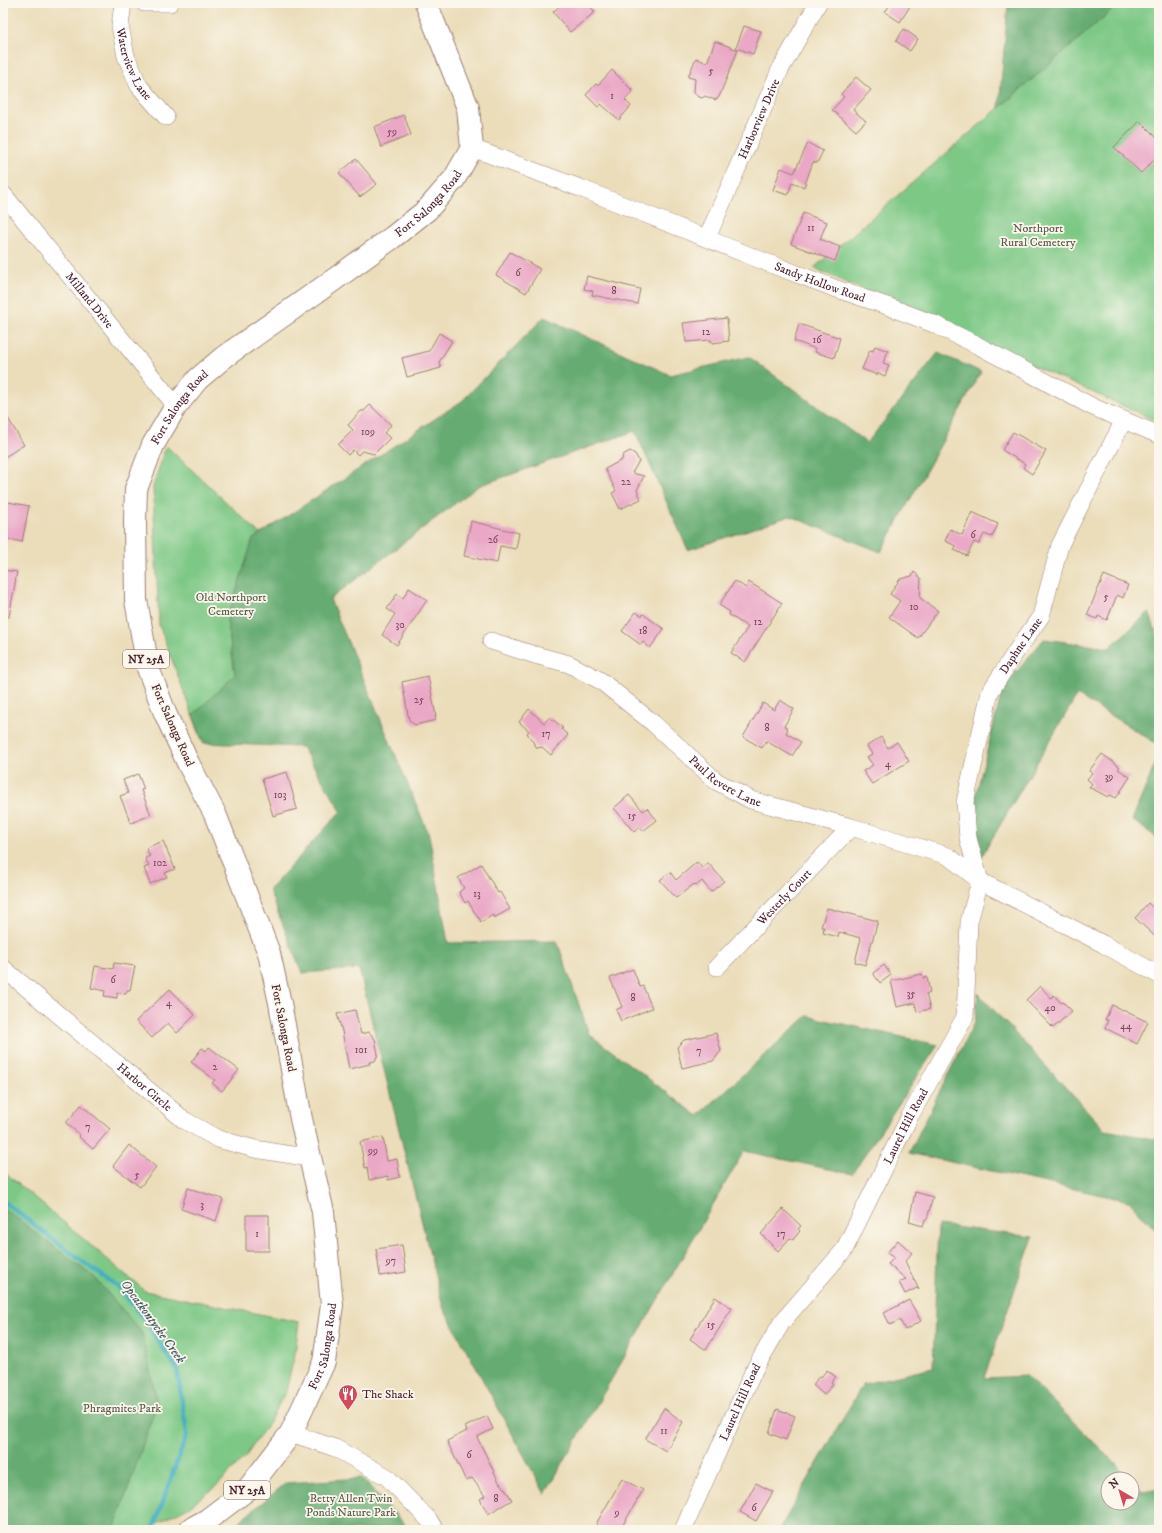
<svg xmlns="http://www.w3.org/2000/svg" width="1162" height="1533" font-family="'IM FELL DW Pica',serif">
<rect width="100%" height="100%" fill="#fbf7ec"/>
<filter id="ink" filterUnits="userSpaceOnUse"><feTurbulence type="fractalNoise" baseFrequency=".025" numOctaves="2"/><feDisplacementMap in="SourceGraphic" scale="8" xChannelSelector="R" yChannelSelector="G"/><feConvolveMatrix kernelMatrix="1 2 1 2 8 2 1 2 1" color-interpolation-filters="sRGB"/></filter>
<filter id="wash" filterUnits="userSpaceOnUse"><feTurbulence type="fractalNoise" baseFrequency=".012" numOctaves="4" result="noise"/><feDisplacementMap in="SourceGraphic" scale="16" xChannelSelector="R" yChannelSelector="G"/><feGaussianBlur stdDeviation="0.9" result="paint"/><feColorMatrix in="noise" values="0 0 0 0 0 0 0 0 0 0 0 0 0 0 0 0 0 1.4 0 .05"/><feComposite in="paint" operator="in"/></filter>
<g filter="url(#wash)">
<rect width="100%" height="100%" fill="#ebddba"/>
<path fill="#7dc885" stroke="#647458" d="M1120,3H1159V422L814,268Z
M166,446L330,599L203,743L159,625L153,487Z
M3,1171L145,1291L299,1322L295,1353L286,1391L269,1422L246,1456L217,1486L188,1507L144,1530H3Z"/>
<path fill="#66ac72" stroke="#58664e" d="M1008,3H1120L999,108Z
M544,317L670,375L749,357L867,443L938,353L981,372L881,552L790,516L688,550L635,431L478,486L330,599L429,835L448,943L557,941L589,1034L698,1116L807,1016L938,1045L852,1174L744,1151L545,1494L443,1307L359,969L302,973L269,890L341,811L302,747L203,743L193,715L235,675L227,620L253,539L462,401Z
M1149,612L1159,641V745L1077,695L980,859L975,798L1003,688L1044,639L1109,648Z
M1159,755V839L1132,820Z
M978,993L1105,1130L1159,1140V1234L1129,1201L909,1153L975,1021Z
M3,1208L95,1278L142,1333L157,1403L114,1530H3Z
M938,1225L1033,1237L984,1378L1027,1376L1131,1479H1108V1503H1132V1480L1143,1492L1159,1489V1530H779L863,1384L933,1368Z
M362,1478L410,1530H229L286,1483Z"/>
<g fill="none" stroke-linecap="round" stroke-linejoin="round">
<path stroke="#41adc0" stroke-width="4.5" d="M3,1201L83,1262L120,1288L145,1321L177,1369L187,1434L154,1526"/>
</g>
<g id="blocks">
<path fill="#eaa7c6" d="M563,3H587L595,12L570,32L553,12Z
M891,3H912L900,22L885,12Z
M744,26L761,31L753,54L736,48Z
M904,29L918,39L910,51L896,41Z
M715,41L738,50L719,97L715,100L705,96L702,98L697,96L694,92L695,79L688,77L696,58L707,63Z
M612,70L633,91L625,100L631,106L619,120L601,104L598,107L586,95L596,84L598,85Z
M856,77L871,90L853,110L866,121L856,131L832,110L844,97L841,94Z
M404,115L411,135L381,147L374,127Z
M1140,121L1159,140V155L1141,173L1114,147Z
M808,143L823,151L817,163L813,162L804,187L792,182L788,195L773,190L781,168L794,173Z
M356,159L377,184L360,197L339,173Z
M803,213L827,222L820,239L840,247L835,261L791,244Z
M510,252L540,269L526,293L496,275Z
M587,276L640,289L637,304L592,295L593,291L584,289Z
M727,318L729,341L712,343L711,340L686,342L683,323Z
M799,324L840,338L834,358L815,352L816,349L794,341Z
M439,333L452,341L439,362L441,368L407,377L402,358L429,351Z
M875,346L888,351L883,363L889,365L885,376L878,373L877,375L862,369L870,350L873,351Z
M370,405L391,425L384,433L390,438L374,454L362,451L358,455L353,450L348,455L338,445L353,430L348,425L361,411H364Z
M3,410L24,445L3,458Z
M1013,432L1046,451L1032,474L1023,468L1025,464L1002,450Z
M630,451L635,454L639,461L632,473L644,476L637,490L641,499L620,509L612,493L616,491L605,469L622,460L623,455Z
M3,501L29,506L22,542L3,538Z
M972,512L998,524L992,537L984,534L979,544L974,542L967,556L954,550L956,546L945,541L950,529L962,535Z
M471,521L519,533L516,549L500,546L497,563L464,556Z
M3,570L17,572L9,617H3Z
M914,572L921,578L920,598L938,611L918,638L889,617L900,601L890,594L900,579L912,576Z
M1104,575L1128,585L1123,598L1117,595L1107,620L1098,616L1097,619L1087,615Z
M735,581L746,588L749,582L782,603L745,662L731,653L748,627L729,615L730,612L719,605Z
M409,588L427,600L397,645L382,635L395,614L387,609L397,594L403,598Z
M636,612L642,616L643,614L664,629L650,648L643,642L641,645L622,631Z
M428,676L436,716H435L436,720L415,725L409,720L402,682Z
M780,700L794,709L784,726L788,729L786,733L801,742L792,756L766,741L762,748L743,737L763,703L774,710Z
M529,709L544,723L550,717L563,728L561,729L568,735L551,755L542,747L537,748L527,733L529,731L519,722Z
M881,737L888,748L897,742L909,761L872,784L863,771L873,765L867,757L872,754L867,746Z
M1102,754L1120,767L1118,769L1130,777L1116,798L1110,795L1108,797L1089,787L1092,784L1087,779L1092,773L1089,771Z
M287,772L297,809L273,816L262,779Z
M138,774L144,789L141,790L151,815L131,823L120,796L128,793L123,780Z
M629,795L643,811L647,808L657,820L643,831L640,827L634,832L614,808Z
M163,841L175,869L165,873L167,877L150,884L144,868L149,866L145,858L150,856L146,848Z
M697,862L702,868L708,863L724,881L711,892L702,881L696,886L694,884L676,898L660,880L670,872L676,880Z
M481,864L498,893L500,892L510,909L494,918L493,915L481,922L479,918H478L468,901L465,903L459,892L464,888L458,878Z
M1148,903L1159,913V940L1135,918Z
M827,908L878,921L865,965L855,962L861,938L839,932L838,937L823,933L824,927H821Z
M114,963L135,966L130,990H127L126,994L117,993V998L104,996L105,991L91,988L95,966L113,969Z
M884,965L891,975L880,983L873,973Z
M633,969L640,987L643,986L652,1008L621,1021L616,1010L622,1007L610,978Z
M922,974L923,978L927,977L930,993L926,994L930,1009L917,1012L915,1003L897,1007L891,981Z
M1040,986L1051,998L1054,995L1061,1003L1063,1002L1072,1011L1053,1028L1026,1000Z
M170,989L195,1015L177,1033L168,1023L152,1038L136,1021Z
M1112,1005L1148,1022L1137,1044L1105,1028L1108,1020H1105Z
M355,1010L361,1034L369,1032L375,1039L378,1054L375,1061L369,1062L370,1064L349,1069L342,1031L337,1014Z
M716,1033L721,1051L713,1061L682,1068L677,1047L684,1040Z
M209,1047L239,1070L222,1091L212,1083L215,1080L191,1062L202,1048L206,1051Z
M81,1105L110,1129L93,1149L79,1137L80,1135L66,1123Z
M383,1137L387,1161L397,1159L400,1177L388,1180V1176L369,1180L367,1167L365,1168L360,1142Z
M129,1145L156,1167L140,1187L113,1166Z
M188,1188L223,1199L216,1221L181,1209Z
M915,1192L933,1197L927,1219H925L923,1226L909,1222Z
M783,1209L801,1226L798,1229L800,1231L793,1240L790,1238L778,1251L761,1234Z
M246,1215H269V1251H246Z
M898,1240L912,1253L905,1261L919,1290L917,1288L905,1294L899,1282L906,1279L888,1264L894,1258L887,1253Z
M402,1245L406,1272L380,1276L376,1249Z
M715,1297L732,1308L706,1350L690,1339Z
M909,1300L921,1321L905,1330L900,1320L890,1325L884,1313Z
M827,1370L836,1377L831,1382L833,1384L824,1395L813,1385L819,1376L821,1377Z
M664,1408L683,1422L666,1451L645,1439Z
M777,1409L795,1416L786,1440L769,1433Z
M487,1416L493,1429L477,1437L500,1484H502L512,1500L488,1514L480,1499L485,1496L472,1478L466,1481L447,1441L467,1431L465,1427Z
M622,1479L643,1490L620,1530H606L596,1524Z
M756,1483L773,1492L756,1521L740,1512Z"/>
</g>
</g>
<g filter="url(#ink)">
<use href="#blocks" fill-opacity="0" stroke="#9a7e72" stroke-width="1"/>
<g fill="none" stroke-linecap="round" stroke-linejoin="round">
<defs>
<g id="minor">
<path id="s1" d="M123,3L120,26L126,56L139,86L166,117"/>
<path d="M144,3H170"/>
<path id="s2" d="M472,148L580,188L763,261L834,288L887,306L934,324L977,345L1093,407L1159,435"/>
<path id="s3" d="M3,194L176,406"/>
<path id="s4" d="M707,238L780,70L818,3"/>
<path id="s5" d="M491,641L535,655L569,664L601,681L653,723L716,781L751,800L851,827L948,856L980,881L1103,944L1159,975"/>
<path id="s6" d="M717,967L851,827"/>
<path id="s7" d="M3,968L184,1120L218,1139L255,1149L310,1158"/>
<path d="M291,1433L335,1448L387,1477L429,1520L435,1530"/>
<path id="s8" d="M683,1530L754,1370L782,1322L844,1250L910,1116L965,1017L969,922L980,881L968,838L965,802L990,692L1015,653L1041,616L1060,545L1124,420"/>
</g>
<g id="major">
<path id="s9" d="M189,1530L207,1520L248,1489L291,1433L324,1362L332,1305L323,1212L301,1119L280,1003L269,953L215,814L188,763L165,713L148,668L136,600L135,521L136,489L153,445L176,406L198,379L224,357L335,279L393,237L427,210L454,179L472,148L468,108L426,3"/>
</g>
</defs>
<use href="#minor" stroke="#9a7e72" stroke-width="18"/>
<use href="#major" stroke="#9a7e72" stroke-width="24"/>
<use href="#minor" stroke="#fff" stroke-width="17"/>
<use href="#major" stroke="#fff" stroke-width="22"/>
</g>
</g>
<defs>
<symbol id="restaurant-pin" viewBox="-11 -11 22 30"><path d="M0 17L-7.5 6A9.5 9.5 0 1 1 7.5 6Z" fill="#d1495b" stroke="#fbf7ec"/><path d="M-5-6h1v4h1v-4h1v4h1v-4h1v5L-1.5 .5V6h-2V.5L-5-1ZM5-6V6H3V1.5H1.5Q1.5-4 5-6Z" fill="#fff"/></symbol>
</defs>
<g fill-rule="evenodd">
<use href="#restaurant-pin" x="337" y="1383" width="22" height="30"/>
</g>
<g text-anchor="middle" stroke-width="3.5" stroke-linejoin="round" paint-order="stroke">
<g font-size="10" fill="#724152">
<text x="711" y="74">5</text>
<text x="612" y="99">1</text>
<text x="392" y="135">59</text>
<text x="811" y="231">11</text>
<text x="518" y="276">6</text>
<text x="614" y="294">8</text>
<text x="706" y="335">12</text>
<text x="817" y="343">16</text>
<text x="368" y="435">109</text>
<text x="626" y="485">22</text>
<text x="973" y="538">6</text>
<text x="493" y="543">26</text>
<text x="1106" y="600">5</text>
<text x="914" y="610">10</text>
<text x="758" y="625">12</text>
<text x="400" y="628">30</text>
<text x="643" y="634">18</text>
<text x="419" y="703">25</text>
<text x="767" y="731">8</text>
<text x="546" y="737">17</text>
<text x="888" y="767">4</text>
<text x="1109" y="780">39</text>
<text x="280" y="798">103</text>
<text x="632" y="819">15</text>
<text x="160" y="866">102</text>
<text x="477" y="897">13</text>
<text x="113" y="983">6</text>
<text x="911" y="997">35</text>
<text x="633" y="1001">8</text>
<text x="169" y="1006">4</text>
<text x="1050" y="1011">40</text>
<text x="1126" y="1029">44</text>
<text x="361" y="1053">101</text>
<text x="699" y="1054">7</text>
<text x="215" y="1070">2</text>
<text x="88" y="1130">7</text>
<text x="373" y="1154">99</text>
<text x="137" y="1178">5</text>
<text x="202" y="1208">3</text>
<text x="257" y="1237">1</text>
<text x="781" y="1237">17</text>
<text x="391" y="1264">97</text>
<text x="711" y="1328">15</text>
<text x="664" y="1434">11</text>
<text x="469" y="1458">6</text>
<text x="496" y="1502">8</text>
<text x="754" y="1511">6</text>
<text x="617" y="1516">9</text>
</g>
<g fill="#fbf7ec" stroke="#7f6065" stroke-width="1">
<rect x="123" y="650" width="46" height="18" rx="3"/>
<rect x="224" y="1481" width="46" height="18" rx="3"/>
</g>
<g font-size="11" font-weight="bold" fill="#4a1f2b">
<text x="146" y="663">NY 25A</text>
<text x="247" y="1494">NY 25A</text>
</g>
<g font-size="12" fill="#4a1f2b" stroke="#fbf7ec">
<text dy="4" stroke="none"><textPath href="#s1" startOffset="64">Waterview Lane</textPath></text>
<text dy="4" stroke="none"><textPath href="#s4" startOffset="130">Harborview Drive</textPath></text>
<text dy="4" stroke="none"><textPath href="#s9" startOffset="1544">Fort Salonga Road</textPath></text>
<text dy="4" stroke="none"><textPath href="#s2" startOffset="373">Sandy Hollow Road</textPath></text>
<text dy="4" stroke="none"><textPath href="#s3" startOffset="137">Milland Drive</textPath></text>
<text dy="4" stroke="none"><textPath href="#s9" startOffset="1220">Fort Salonga Road</textPath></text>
<text dy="4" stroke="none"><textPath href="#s8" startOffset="975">Daphne Lane</textPath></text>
<text transform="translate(173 725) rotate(66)" y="4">Fort Salonga Road</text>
<text dy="4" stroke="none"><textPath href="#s5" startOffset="278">Paul Revere Lane</textPath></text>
<text dy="4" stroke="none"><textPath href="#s6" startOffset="97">Westerly Court</textPath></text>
<text transform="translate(284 1028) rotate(79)" y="4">Fort Salonga Road</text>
<text dy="4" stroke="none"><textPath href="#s7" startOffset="185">Harbor Circle</textPath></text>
<text dy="4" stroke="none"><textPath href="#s8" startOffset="464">Laurel Hill Road</textPath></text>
<text dy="4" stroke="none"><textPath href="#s9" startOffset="236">Fort Salonga Road</textPath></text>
<text dy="4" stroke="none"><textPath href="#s8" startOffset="140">Laurel Hill Road</textPath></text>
</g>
<g font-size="12" fill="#5c5a4a" stroke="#fbf7ec">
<text x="1038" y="232">Northport<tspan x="1038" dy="14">Rural Cemetery</tspan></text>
<text x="231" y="601">Old Northport<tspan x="231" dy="14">Cemetery</tspan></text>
<text x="122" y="1412">Phragmites Park</text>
<text x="351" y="1502">Betty Allen Twin<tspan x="351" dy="14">Ponds Nature Park</tspan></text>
</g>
<g font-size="12" fill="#4a1f2b" stroke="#fbf7ec" text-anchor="start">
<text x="362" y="1398">The Shack</text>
</g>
<g font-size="13" font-style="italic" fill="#465867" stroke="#fbf7ec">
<text transform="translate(154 1321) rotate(54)" y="5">Opcatkontycke Creek</text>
</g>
</g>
<rect width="1162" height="1533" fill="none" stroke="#fbf7ec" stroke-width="16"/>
<g transform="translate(1120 1491) rotate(322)"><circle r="19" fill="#fbf7ec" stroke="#b4a19f"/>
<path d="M0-3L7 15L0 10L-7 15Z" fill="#d1495b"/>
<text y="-6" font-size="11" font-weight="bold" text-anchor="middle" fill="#4a1f2b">N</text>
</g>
</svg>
